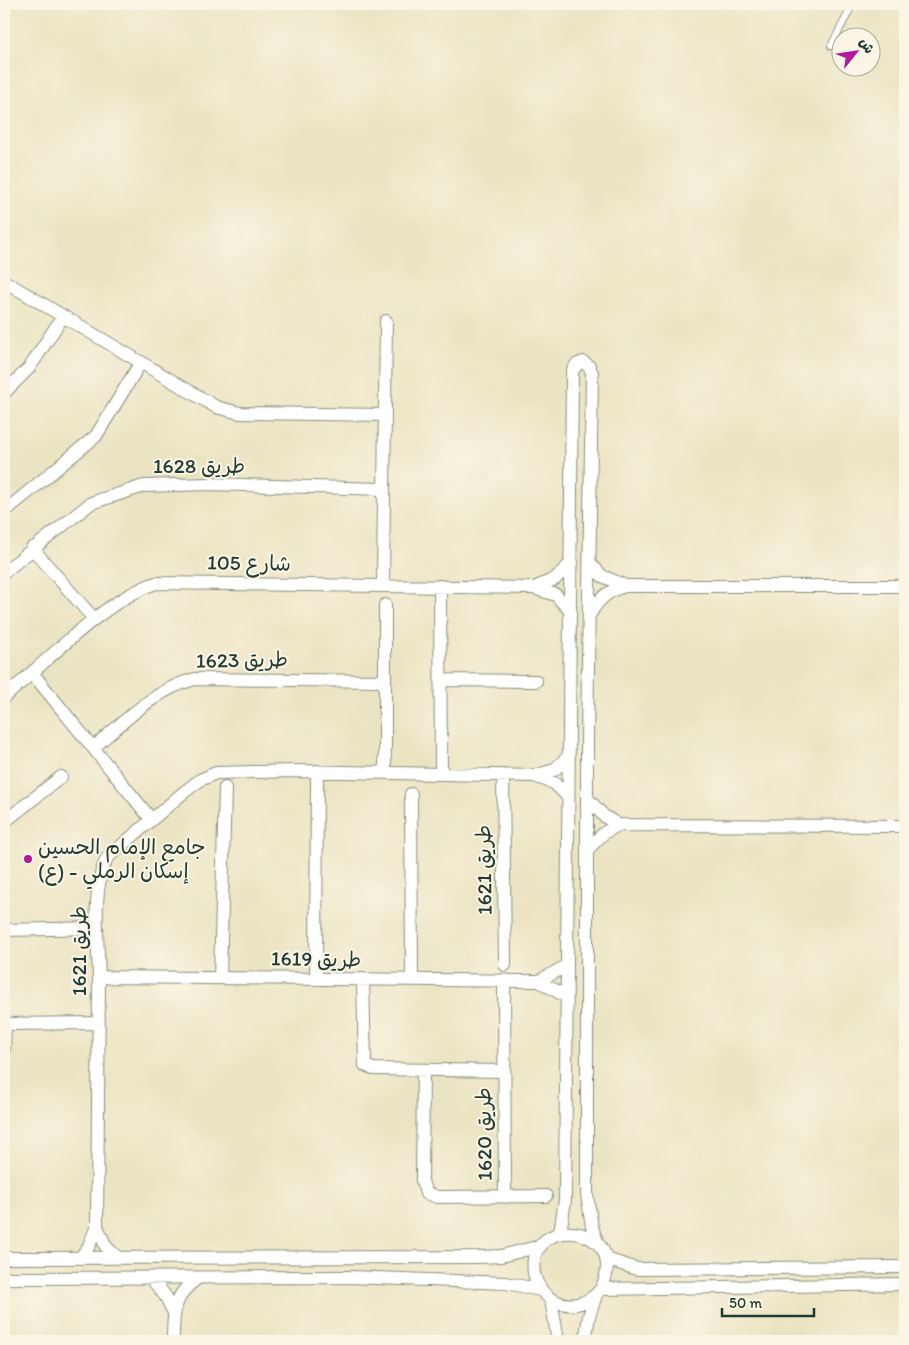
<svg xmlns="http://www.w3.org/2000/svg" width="909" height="1345" font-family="Itim,'Playpen Sans Arabic',sans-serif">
<rect width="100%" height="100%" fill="#fcf5e5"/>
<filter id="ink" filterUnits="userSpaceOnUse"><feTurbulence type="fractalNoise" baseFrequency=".02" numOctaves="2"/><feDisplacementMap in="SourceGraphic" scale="10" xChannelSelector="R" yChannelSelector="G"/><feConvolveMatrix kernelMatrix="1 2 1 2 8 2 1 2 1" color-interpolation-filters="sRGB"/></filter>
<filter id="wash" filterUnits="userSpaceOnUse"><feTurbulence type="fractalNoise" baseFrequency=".0096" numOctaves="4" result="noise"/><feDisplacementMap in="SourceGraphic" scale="20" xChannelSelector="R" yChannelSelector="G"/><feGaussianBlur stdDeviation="1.12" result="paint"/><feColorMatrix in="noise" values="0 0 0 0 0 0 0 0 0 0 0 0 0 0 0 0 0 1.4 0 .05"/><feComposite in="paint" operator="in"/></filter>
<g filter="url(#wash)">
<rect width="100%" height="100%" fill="#ebe4c3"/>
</g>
<g filter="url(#ink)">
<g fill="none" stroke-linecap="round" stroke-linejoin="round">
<defs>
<path id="lane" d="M831,46L853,4"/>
<path id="street" d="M4,281L216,407L240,413L385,415
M4,393L30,367L63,316
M4,512L96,436L141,362
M32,548L94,619
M590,563L602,576L626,586H905
M4,572L91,503L144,486L208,484L384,489
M383,584L386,321
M440,586L441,773
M534,588L555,579L572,562
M590,614C599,598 609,590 626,586
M33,674L151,819
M441,680L536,681
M4,697C47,662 104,600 156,583L534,588L556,595L571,612
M93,748C124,722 155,689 195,679L385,681
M385,772V605
M503,775L505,965
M534,776L554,770L569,756
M411,794L412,980
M587,798L604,816L618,825
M4,822L61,777
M587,850L604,833L618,825L905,826
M4,930L97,928
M99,977L539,981L565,996
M220,978L225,788
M316,979L317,771
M363,979L365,1065L373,1069L503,1071
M504,980L505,1197
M539,981L566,966
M4,1024L98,1023
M4,1048L5,1024
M423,1070L422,1181L426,1193L437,1197L546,1196
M560,1233L565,1200L572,372L576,365L583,362L589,366L592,373L587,741V1194L592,1227L598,1244
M4,1258L480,1257L501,1256L541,1246
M80,1258L89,1246L97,1226
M118,1258L106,1247L97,1226C97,1144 98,1063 99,982C99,944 90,892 107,858L183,793L200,780L216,773L295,771L534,776L554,783L568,797
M606,1259L637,1269L905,1267
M4,1278L350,1277L506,1283L541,1290
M151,1278L166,1297L173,1311
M601,1289C633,1223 525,1212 534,1273C536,1284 543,1295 553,1300C571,1309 589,1304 601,1289L905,1284
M551,1299L558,1341
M173,1341C173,1314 173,1294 198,1278
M585,1341L589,1316L596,1295"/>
</defs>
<use href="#lane" stroke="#85907c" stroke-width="8"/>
<use href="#street" stroke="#85907c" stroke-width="14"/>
<use href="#lane" stroke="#fff" stroke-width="6"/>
<use href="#street" stroke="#fff" stroke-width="12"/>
</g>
</g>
<circle fill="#b5179e" stroke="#fcf5e5" stroke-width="2" cx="28" cy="859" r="5"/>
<g text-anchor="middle" stroke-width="4" stroke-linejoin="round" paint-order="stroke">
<g font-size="21" fill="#1f3d34" stroke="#fcf5e5">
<text x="199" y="473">طريق 1628</text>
<text transform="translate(249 563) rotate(1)" y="7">شارع 105</text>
<text transform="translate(242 660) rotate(-1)" y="7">طريق 1623</text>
<text transform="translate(484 870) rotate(-91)" y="7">طريق 1621</text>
<text transform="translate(79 951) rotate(-90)" y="7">طريق 1621</text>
<text transform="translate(316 959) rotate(1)" y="7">طريق 1619</text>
<text transform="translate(484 1134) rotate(-91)" y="7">طريق 1620</text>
</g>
<g font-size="21" fill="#1f3d34" stroke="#fcf5e5" text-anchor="start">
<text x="38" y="854">جامع الإمام الحسين<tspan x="38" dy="24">(ع) - إسكان الرملي</tspan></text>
</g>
</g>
<rect width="909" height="1345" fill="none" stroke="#fcf5e5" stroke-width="20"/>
<g transform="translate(856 52) rotate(60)"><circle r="24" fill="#fcf5e5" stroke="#a4ab9e"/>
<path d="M0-4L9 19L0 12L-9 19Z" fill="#b5179e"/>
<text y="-8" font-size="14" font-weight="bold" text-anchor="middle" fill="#1f3d34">ش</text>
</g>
<path d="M722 1308v8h92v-8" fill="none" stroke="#1f3d34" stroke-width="2.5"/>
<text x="729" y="1308" font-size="15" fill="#1f3d34" stroke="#fcf5e5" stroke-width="4" paint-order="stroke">50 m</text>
</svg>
